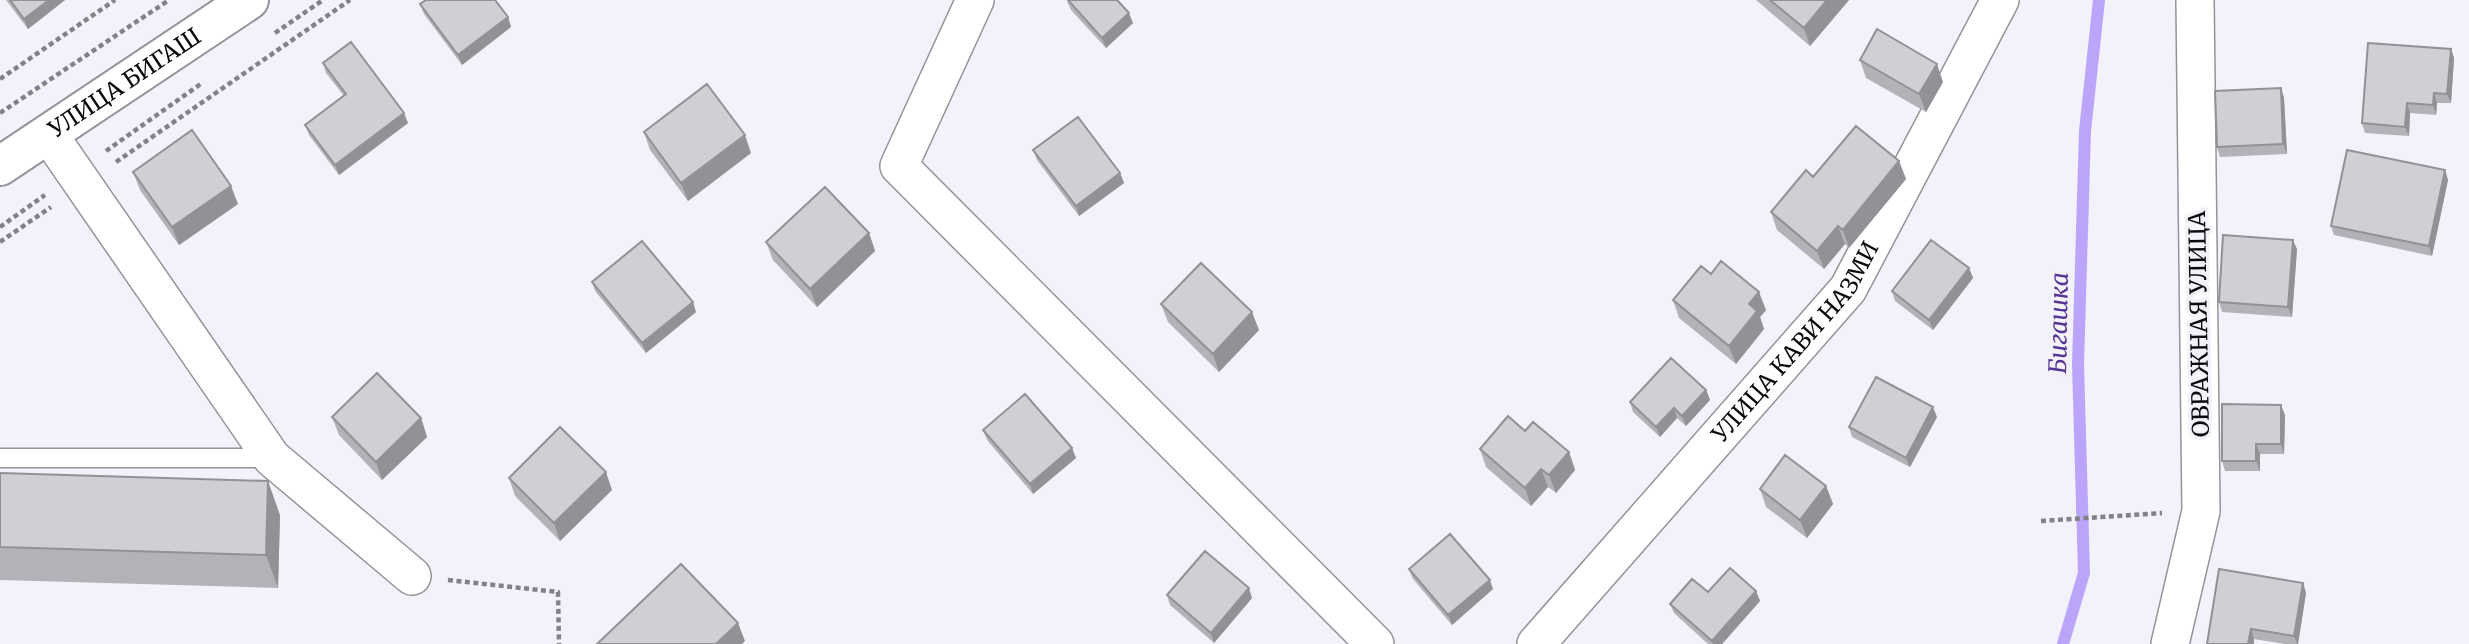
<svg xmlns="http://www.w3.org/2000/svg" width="2469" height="644" font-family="Merriweather,serif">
<rect width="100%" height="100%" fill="#f3f1f9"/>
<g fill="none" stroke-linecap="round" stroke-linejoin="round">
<path stroke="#bba5fb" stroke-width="12" d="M2063,644L2084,573L2078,365L2085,131L2099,0"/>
<defs>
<path id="lane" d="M0,458H272"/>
<g id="street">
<path d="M975,0L899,166L1375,644"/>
<path d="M49,135L272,458L412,576"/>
<path id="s1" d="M1536,644L1848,289L2000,0"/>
<path d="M2170,644L2201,511L2195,0"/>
</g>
<g id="primary">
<path id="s2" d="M0,166L249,0"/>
</g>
</defs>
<use href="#lane" stroke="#95939a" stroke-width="21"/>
<use href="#street" stroke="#95939a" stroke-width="40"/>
<use href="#primary" stroke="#95939a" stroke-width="42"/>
<path stroke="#828186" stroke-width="4.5" stroke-dasharray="5 3.5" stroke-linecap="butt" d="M275,33L323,0
M0,79L115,0
M0,113L169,0
M106,151L202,83
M116,162L350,0
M0,227L45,195
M0,242L51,207
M2041,521L2162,513
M448,580L558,592L559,644"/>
<use href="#lane" stroke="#fff" stroke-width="18"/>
<use href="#street" stroke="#fff" stroke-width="37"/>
<use href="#primary" stroke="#fff" stroke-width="38"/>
</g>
<path fill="#b3b2b8" d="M6,0H65L28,29Z
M1756,0H1849L1810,46Z
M1067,1L1133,23L1106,48L1071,10Z
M420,4L508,17L511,27L462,65L424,14Z
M2451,49L2454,58L2451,103H2437L2436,115L2410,113L2409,136L2365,133L2362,123Z
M1860,60L1943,82L1926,112L1866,78Z
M323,63L408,123L339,175L309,135L305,125L344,96L326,73Z
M2281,88L2284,98L2287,154L2220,157L2217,147Z
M644,132L751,153L688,201L650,150Z
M1033,150L1120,173L1124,183L1079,216L1037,160Z
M1899,161L1906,179L1849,248L1845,244L1824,269L1777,230L1771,212L1813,177Z
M2445,170L2448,180L2432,256L2334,235L2331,226Z
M133,172L238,204L179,245L140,190Z
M869,233L875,251L817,307L773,260L766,242Z
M2297,249L2292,317L2222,312L2219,302Z
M1969,268L1973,278L1933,330L1895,301L1892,291Z
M1711,274L1766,310L1760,317L1764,329L1736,364L1679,318L1673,300Z
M592,282L696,312L646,353L595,291Z
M1161,304L1259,330L1219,372L1168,322Z
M1706,390L1710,400L1686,426L1677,418L1660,437L1633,412L1630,402Z
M2285,415L2284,454H2260V471H2225L2222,461Z
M332,417L421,418L427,437L382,480L339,435Z
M1937,417L1910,467L1852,437L1849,427Z
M983,430L1072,448L1076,458L1033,494L987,440Z
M1525,431L1569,452L1575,470L1556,493L1548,487L1531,506L1486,467L1480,449Z
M0,473L280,515L278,588L0,580Z
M509,478L612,490L560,541L515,496Z
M1826,486L1833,504L1807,538L1766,507L1760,489Z
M1409,569L1493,589L1452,625L1413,579Z
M2303,583L2306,593L2298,644H2285L2254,639L2207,644Z
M1756,591L1760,601L1722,644H1708L1674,613L1670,604L1708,592Z
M1167,595L1252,598L1214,643L1170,605Z"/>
<path fill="#929196" d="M49,0H65L28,29L24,19Z
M1827,0H1849L1810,46L1804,28Z
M1129,13L1133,23L1106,48L1102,38Z
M508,17L511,27L462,65L458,55Z
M2451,49L2454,58L2451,103L2447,94Z
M1937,64L1943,82L1926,112L1919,94Z
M2281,88L2284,98L2287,154L2283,144Z
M2434,93L2437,103L2436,115L2433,105Z
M2407,103L2410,113L2409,136L2405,127Z
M404,113L408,123L339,175L335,165Z
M745,135L751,153L688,201L681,183Z
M1899,161L1906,179L1849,248L1843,230Z
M2445,170L2448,180L2432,256L2429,246Z
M1120,173L1124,183L1079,216L1076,206Z
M231,186L238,204L179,245L172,227Z
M1838,226L1845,244L1824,269L1817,251Z
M869,233L875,251L817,307L810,289Z
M2293,240L2297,249L2292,317L2288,307Z
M1969,268L1973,278L1933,330L1929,320Z
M1759,292L1766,310L1760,317L1764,329L1736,364L1729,346L1749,304Z
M693,302L696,312L646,353L642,343Z
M1252,312L1259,330L1219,372L1213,354Z
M1706,390L1710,400L1686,426L1682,416Z
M2281,405L2285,415L2284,454L2281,444Z
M1933,407L1937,417L1910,467L1906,458Z
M1674,408L1677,418L1660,437L1656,427Z
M421,418L427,437L382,480L376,462Z
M2256,444L2260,454V471L2256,461Z
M1072,448L1076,458L1033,494L1030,484Z
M1569,452L1575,470L1556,493L1549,475Z
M1541,469L1548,487L1531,506L1525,488Z
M606,472L612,490L560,541L554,523Z
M268,481L280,515L278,588L266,555Z
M1826,486L1833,504L1807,538L1800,520Z
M1490,580L1493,589L1452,625L1448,615Z
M2303,583L2306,593L2298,644H2297L2294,636Z
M1249,588L1252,598L1214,643L1211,633Z
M1756,591L1760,601L1722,644H1713L1712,641Z
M738,623L745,641L742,644H716Z
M2251,629L2254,639V644H2248Z"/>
<path fill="#d0cfd6" stroke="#929196" stroke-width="2" d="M10,0H49L24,19Z
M426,0H495L508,17L458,55L420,4Z
M1068,0H1117L1129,13L1102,38Z
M1770,0H1827L1804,28Z
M1877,29L1937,64L1919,94L1860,60Z
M351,42L404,113L335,165L305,125L346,94L323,63Z
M2368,43L2451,49L2447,94L2434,93L2433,105L2407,103L2405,127L2362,123Z
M707,84L745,135L681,183L644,132Z
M2281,88L2283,144L2217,147L2215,91Z
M1078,117L1120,173L1076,206L1033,150Z
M1856,126L1899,161L1843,230L1838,226L1817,251L1771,212L1806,170L1813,177Z
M192,130L231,186L172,227L133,172Z
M2347,150L2445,170L2429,246L2331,226Z
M825,187L869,233L810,289L766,242Z
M2223,235L2293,240L2288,307L2219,302Z
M1931,240L1969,268L1929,320L1892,291Z
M642,241L693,302L642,343L592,282Z
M1721,261L1759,292L1749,304L1757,311L1729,346L1673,300L1701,266L1711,274Z
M1201,263L1252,312L1213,354L1161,304Z
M1671,358L1706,390L1682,416L1674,408L1656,427L1630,402Z
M377,373L421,418L376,462L332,417Z
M1876,377L1933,407L1906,458L1849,427Z
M1025,394L1072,448L1030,484L983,430Z
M2222,404L2281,405V444H2256V461H2222Z
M1508,416L1525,431L1533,422L1569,452L1549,475L1541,469L1525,488L1480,449Z
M560,427L606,472L554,523L509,478Z
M1785,455L1826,486L1800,520L1760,489Z
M0,473L268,481L266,555L0,547Z
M1450,534L1490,580L1448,615L1409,569Z
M1205,551L1249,588L1211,633L1167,595Z
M681,564L738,623L716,644H597Z
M1730,568L1756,591L1712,641L1670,604L1692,579L1708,592Z
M2219,569L2303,583L2294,636L2251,629L2248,644H2207Z"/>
<g text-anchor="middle" stroke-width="7" stroke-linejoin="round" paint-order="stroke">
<g font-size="23" fill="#0b0b0d" stroke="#f3f1f9">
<text dy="8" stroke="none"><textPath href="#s2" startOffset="150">УЛИЦА БИГАШ</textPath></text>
<text transform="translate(2199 324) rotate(-91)" y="8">ОВРАЖНАЯ УЛИЦА</text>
<text dy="8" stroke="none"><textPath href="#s1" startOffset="399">УЛИЦА КАВИ НАЗМИ</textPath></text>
</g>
<g font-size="24" font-style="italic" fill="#553495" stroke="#f3f1f9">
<text transform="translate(2059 323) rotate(-89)" y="8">Бигашка</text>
</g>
</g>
</svg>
